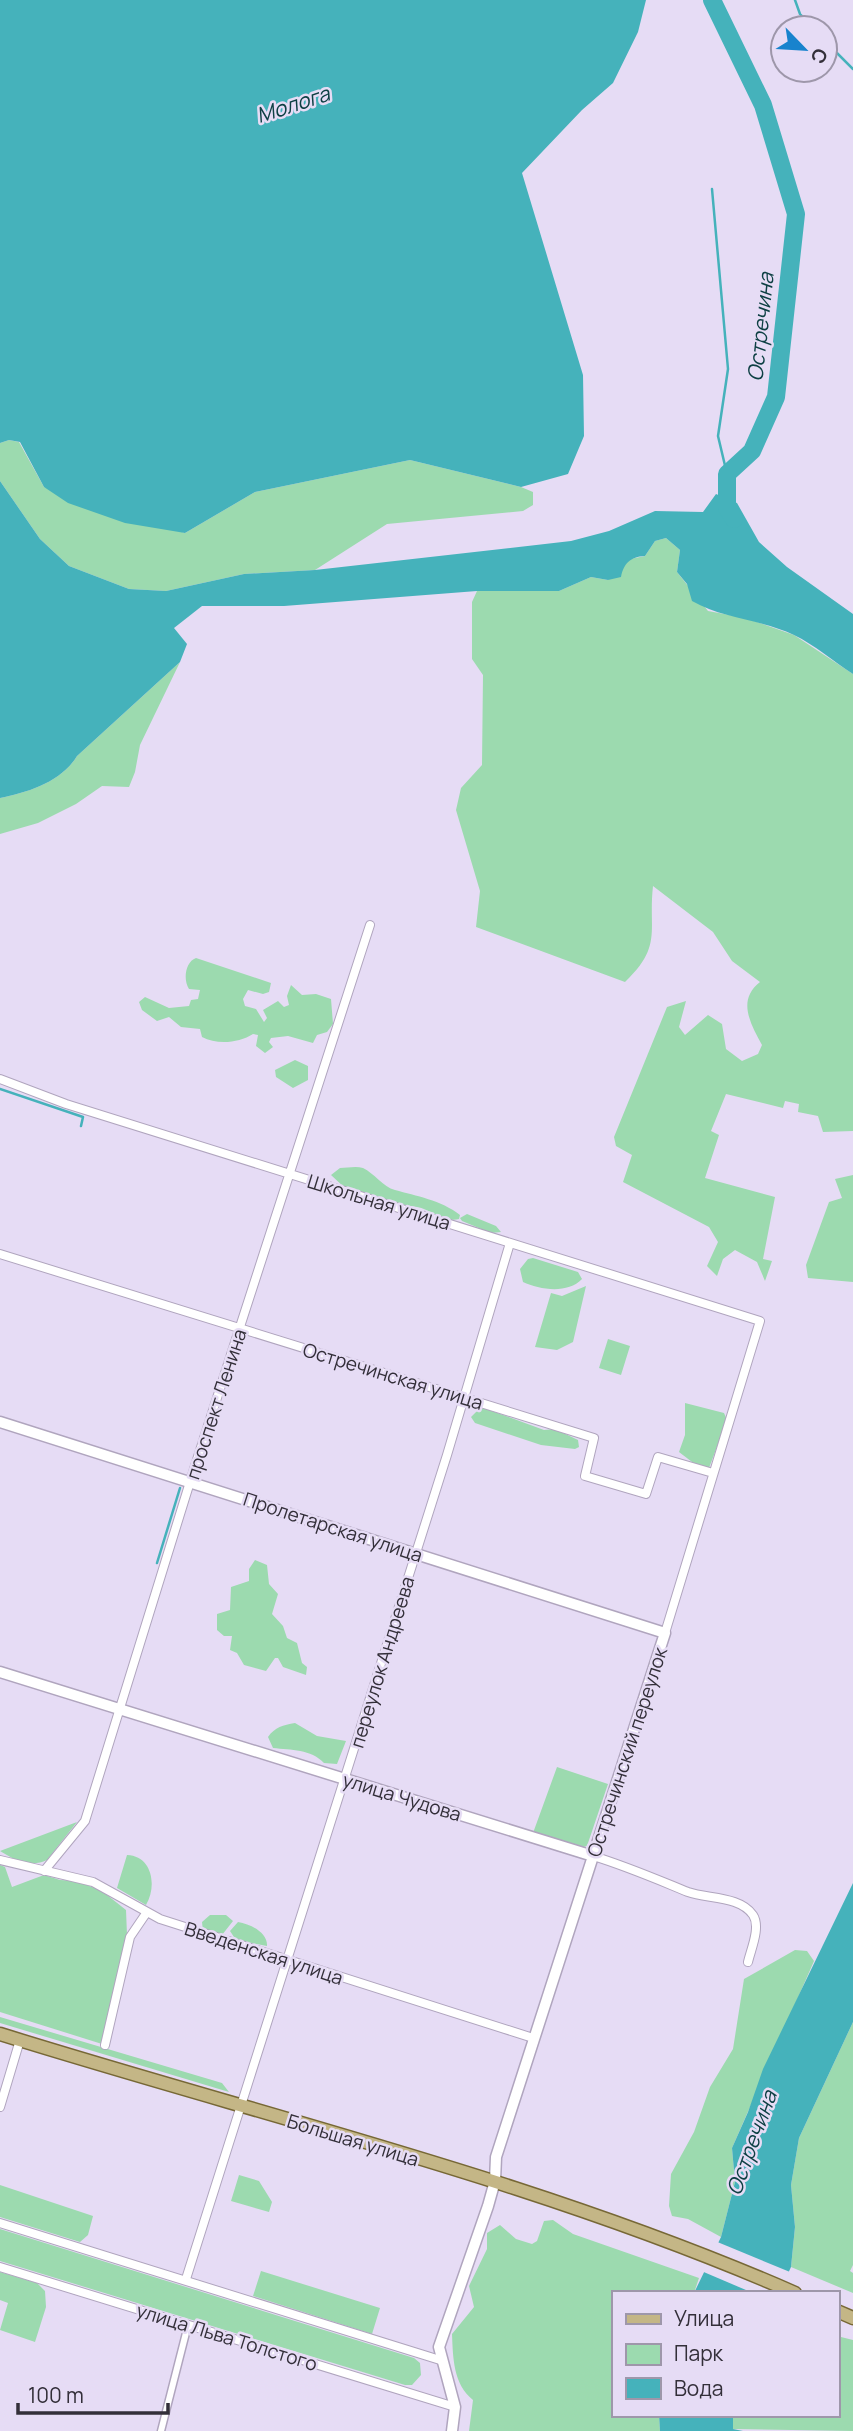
<svg xmlns="http://www.w3.org/2000/svg" width="853" height="2431" font-family="Manrope,sans-serif">
<rect width="100%" height="100%" fill="#e6dcf5"/>
<path fill="#9cdaaf" d="M9,440L19,442L44,487L185,533L255,492L410,460L521,487L533,492V505L523,511L387,524L315,570L244,574L166,591L129,589L69,566L40,539L0,481V443Z
M666,538L680,550L677,572L708,611L746,618L794,635L853,674V1131L823,1132L818,1116L798,1112L799,1104L785,1101L783,1108L726,1094L711,1131L719,1135L705,1178L775,1197L763,1259L772,1261L765,1281L757,1262L735,1250L723,1259L717,1276L707,1266L718,1242L709,1227L623,1182L632,1155L616,1146L614,1137L667,1007L686,1001L679,1027L685,1035L708,1015L722,1024L726,1049L742,1061L758,1054L762,1045C750,1023 737,1000 760,982L732,961L713,932L653,886C648,931 663,946 625,982L476,927L480,891L456,810L461,788L482,765L483,675L472,659V602L477,591H559L591,577L608,580L630,559L645,556L655,541Z
M180,662L140,745L135,772L129,787L102,786L76,804L38,823L0,834V798C29,792 61,782 77,756Z
M196,958L271,983L269,992L263,994L248,990L243,999L245,1006L256,1009L264,1022L267,1018L263,1010L278,1001L284,1007L289,1005L287,996L291,985L302,995L316,994L331,999L333,1024L327,1032L317,1035L313,1043L288,1036L271,1038L269,1042L273,1047L265,1053L256,1046L258,1035L253,1034C239,1043 217,1045 202,1037L200,1029L181,1027L169,1017L157,1021L142,1010L139,1002L145,997L169,1008L189,1006L191,1000L198,999L200,990L189,989C183,980 185,962 196,958Z
M295,1060L308,1066V1080L293,1088L276,1077L275,1070Z
M340,1168C347,1168 356,1166 363,1168C374,1173 383,1187 395,1190C416,1196 441,1200 460,1215L459,1219C444,1223 430,1209 417,1207C395,1204 374,1196 352,1188L346,1189L331,1175Z
M853,1175V1282L808,1278L806,1265L829,1202L842,1198L835,1179Z
M467,1214L496,1226L501,1232L491,1233L462,1221L460,1218Z
M533,1258L578,1272L582,1279C568,1294 540,1290 523,1282L520,1269L528,1259Z
M586,1286L573,1342L557,1350L535,1347L551,1293L562,1296Z
M608,1339L630,1346L621,1375L599,1368Z
M685,1403L724,1413L727,1420L709,1468L696,1465L679,1452L685,1435Z
M481,1407L544,1430L555,1429L578,1440L579,1447L575,1449L541,1445L475,1423L471,1417Z
M255,1560L267,1565L269,1584L278,1594L272,1614L283,1626L287,1638L297,1643L302,1663L307,1667L306,1675L283,1667L278,1658H275L266,1671L244,1665L237,1653L230,1650L232,1636H224L217,1630V1614L230,1610L231,1587L249,1581V1569Z
M295,1723L317,1736L346,1741L337,1764L324,1763C311,1749 291,1750 273,1748L268,1737C275,1727 283,1725 295,1723Z
M557,1767L608,1784L587,1846L579,1848L533,1833Z
M77,1822L47,1860C31,1868 14,1860 0,1851Z
M127,1855C153,1856 157,1887 146,1905L117,1888Z
M0,1865L5,1867L12,1887L44,1875L60,1880L77,1881L102,1891L126,1910L127,1935L102,2044L0,2012Z
M210,1915H226L233,1921L222,1935L210,1930L203,1931L202,1922Z
M238,1922C251,1924 268,1933 267,1946L236,1940L230,1931Z
M795,1950L807,1951L814,1961L732,2148L735,2182L721,2237L688,2219L672,2216L669,2206L671,2174L694,2132L710,2087L733,2049L744,1979Z
M0,2017L222,2083L229,2092L0,2023Z
M853,2022V2265L850,2271L853,2273V2293L791,2267L795,2227L791,2185L799,2138Z
M239,2175L259,2181L272,2202L269,2212L231,2201Z
M0,2185L93,2216L88,2235L80,2242L0,2217Z
M553,2220L573,2234L699,2278L694,2293H613V2415H659L660,2431H469L473,2400C453,2384 453,2357 452,2334L474,2307L469,2286L487,2249V2233L500,2225L516,2239L532,2244L537,2241L544,2221Z
M0,2229L414,2358L420,2363L421,2375L412,2385H405L0,2261Z
M261,2271L380,2308L372,2334L253,2296Z
M0,2272L37,2283L45,2291L46,2307L35,2342L0,2330L8,2303L0,2300Z
M837,2336L853,2340V2431L733,2429V2415H837Z"/>
<path fill="#45b2bb" d="M0,0H646L638,32L613,83L582,110L522,173L583,375L584,436L568,474L521,487L410,460L255,492L185,533L125,523L68,503L44,487L20,442L9,440L0,443Z
M0,481L40,539L69,566L129,589L166,591L244,574L315,570L571,541L609,531L655,511L703,512L716,494L737,503L759,542L787,567L853,614V674C834,662 815,645 794,635C761,619 723,619 692,601L687,584L677,572L680,550L666,538L655,541L645,556C630,557 624,563 621,577L608,580L591,577L559,591H477L284,606H202L174,628L187,644L180,662L77,756C61,782 29,792 0,798Z
M853,1883V2022L799,2138L791,2185L795,2227L791,2267L779,2293H694L721,2237L735,2182L732,2148L748,2112L763,2069Z
M659,2415H733V2429L743,2431H660Z"/>
<path fill="#e6dcf5" d="M715,2241L790,2272L781,2293H753L699,2270Z"/>
<g fill="none" stroke-linecap="round" stroke-linejoin="round">
<path stroke="#45b2bb" stroke-width="2.5" d="M795,0L800,14L813,28
M825,41L853,69
M712,189L728,369L718,436L727,474
M0,1089L83,1117L81,1126
M157,1563L180,1488"/>
<path stroke="#45b2bb" stroke-width="18" d="M712,0L763,105L796,214L776,397L752,451L727,474V508L734,519"/>
<defs>
<path id="pedestrian" d="M161,2431L188,2325"/>
<path id="minor" d="M0,1079L66,1104L760,1321L665,1633
M0,1254L594,1438L585,1476L646,1494L658,1457L713,1473
M593,1856C626,1866 656,1879 688,1892C708,1899 740,1896 753,1915C761,1927 751,1949 748,1962
M0,1860L93,1882L160,1919L533,2038
M44,1871L85,1821L194,1469L370,925
M105,2045L130,1937L147,1912
M0,2107L20,2040
M0,2223L440,2360
M0,2267L455,2407
M186,2279L447,1455L510,1243"/>
<path id="tertiary" d="M0,1422L665,1633L496,2157L495,2181L488,2206L439,2347L455,2407L452,2431
M0,1672L593,1856"/>
<path id="primary" d="M0,2034C266,2117 539,2181 795,2293
M837,2311L853,2318"/>
</defs>
<use href="#pedestrian" stroke="#b0a5be" stroke-width="9"/>
<use href="#minor" stroke="#b0a5be" stroke-width="10"/>
<use href="#tertiary" stroke="#b0a5be" stroke-width="13"/>
<use href="#primary" stroke="#776836" stroke-width="15"/>
<use href="#pedestrian" stroke="#fff" stroke-width="6"/>
<use href="#minor" stroke="#fff" stroke-width="8"/>
<use href="#tertiary" stroke="#fff" stroke-width="10"/>
<use href="#primary" stroke="#c4b686" stroke-width="12"/>
</g>
<g text-anchor="middle" stroke-width="5" stroke-linejoin="round" paint-order="stroke">
<g font-size="19" fill="#332f39" stroke="#e6dcf5">
<text transform="translate(379 1202) rotate(17)" y="7">Школьная улица</text>
<text transform="translate(393 1376) rotate(17)" y="7">Остречинская улица</text>
<text transform="translate(216 1404) rotate(-72)" y="7">проспект Ленина</text>
<text transform="translate(333 1527) rotate(18)" y="7">Пролетарская улица</text>
<text transform="translate(382 1662) rotate(-73)" y="7">переулок Андреева</text>
<text transform="translate(627 1752) rotate(-72)" y="7">Остречинский переулок</text>
<text transform="translate(402 1797) rotate(17)" y="7">улица Чудова</text>
<text transform="translate(264 1953) rotate(18)" y="7">Введенская улица</text>
<text transform="translate(353 2140) rotate(17)" y="7">Большая улица</text>
<text transform="translate(227 2337) rotate(17)" y="7">улица Льва Толстого</text>
</g>
<g font-size="21" font-style="italic" fill="#0e4044" stroke="#e6dcf5">
<text transform="translate(293 105) rotate(-18)" y="7">Молога</text>
<text transform="translate(761 327) rotate(-84)" y="7">Остречина</text>
<text transform="translate(752 2143) rotate(-70)" y="7">Остречина</text>
</g>
</g>
<rect x="612" y="2291" width="228" height="126" fill="#e6dcf5" stroke="#9e97aa" stroke-width="2"/>
<rect x="626" y="2314" width="35" height="10" fill="#c4b686" stroke="#9e97aa" stroke-width="2"/>
<text x="674" y="2326" font-size="21" fill="#332f39">Улица</text>
<rect x="626" y="2344" width="35" height="21" fill="#9cdaaf" stroke="#9e97aa" stroke-width="2"/>
<text x="674" y="2361" font-size="21" fill="#332f39">Парк</text>
<rect x="626" y="2378" width="35" height="21" fill="#45b2bb" stroke="#9e97aa" stroke-width="2"/>
<text x="674" y="2396" font-size="21" fill="#332f39">Вода</text>
<g transform="translate(804 49) rotate(115)"><circle r="33" fill="#e6dcf5" stroke="#9e97aa" stroke-width="2"/>
<path d="M0-5L12 26L0 18L-12 26Z" fill="#1883cd"/>
<text y="-10" font-size="19" font-weight="bold" text-anchor="middle" fill="#332f39">С</text>
</g>
<path d="M18 2403v10h150v-10" fill="none" stroke="#332f39" stroke-width="3.5"/>
<text x="28" y="2403" font-size="21" fill="#332f39" stroke="#e6dcf5" stroke-width="5" paint-order="stroke">100 m</text>
</svg>
